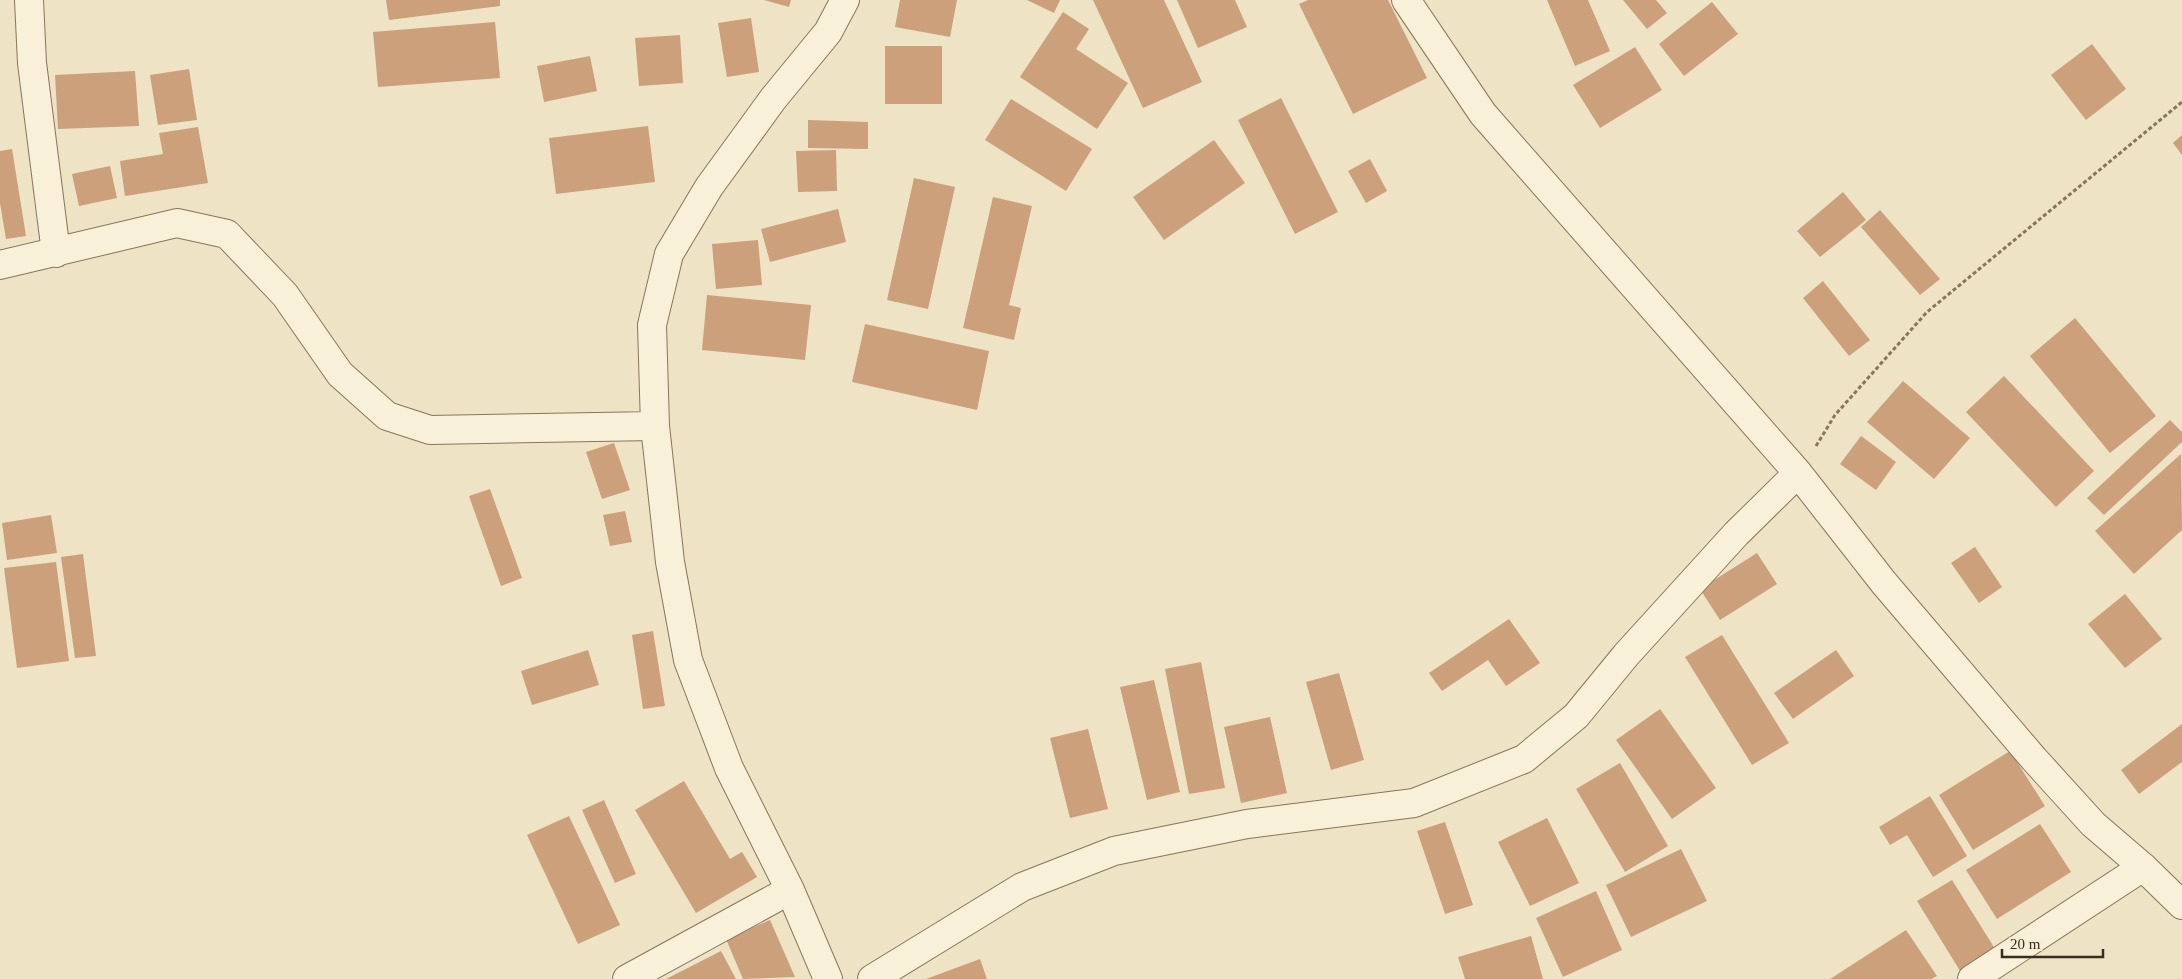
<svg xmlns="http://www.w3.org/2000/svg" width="2182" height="979" font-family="'Times New Roman',serif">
<rect width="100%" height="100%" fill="#eee3c5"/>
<path fill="#cba07b" d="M386,0H500V6L389,20Z
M764,0H791L789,7Z
M900,0H957L950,37L895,27Z
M1027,0H1060L1054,13Z
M1093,0H1164L1202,82L1143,108Z
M1177,0H1235L1247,27L1198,48Z
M1308,0H1388L1427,78L1353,114L1299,4Z
M1547,0H1588L1610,51L1575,66Z
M1623,0H1656L1667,13L1647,29Z
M1712,2L1738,34L1684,76L1659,44Z
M1063,12L1089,29L1076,49L1128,83L1097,129L1020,77Z
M751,18L759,72L727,77L718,23Z
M495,22L500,78L378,87L373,32Z
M680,35L683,83L639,86L635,38Z
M2092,44L2126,89L2086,120L2051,75Z
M885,46H942V104H885Z
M1635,47L1662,90L1600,128L1573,85Z
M590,56L597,91L544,102L537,66Z
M189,69L197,120L158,125L150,75Z
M135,71L139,126L58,129L55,75Z
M1281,98L1338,212L1295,234L1238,120Z
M1011,99L1092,149L1066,191L985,140Z
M808,120L868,122V149L808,148Z
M648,126L655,182L556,194L549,138Z
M198,127L208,183L125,196L120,161L163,154L159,133Z
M2182,135V155L2173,143Z
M1214,140L1245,183L1164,240L1133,197Z
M12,149L26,236L6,239L0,203V151Z
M836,150L837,191L798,192L796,151Z
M1370,159L1387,191L1366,203L1348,171Z
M110,166L117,198L79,206L72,174Z
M914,178L955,187L928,309L887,300Z
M1843,192L1866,220L1820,257L1797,231Z
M993,197L1032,206L1009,305L1021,308L1014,340L963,328Z
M838,209L846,242L770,262L761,229Z
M1880,210L1940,279L1920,295L1861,227Z
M758,240L762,285L716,289L712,244Z
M1823,281L1870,340L1849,356L1803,298Z
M707,295L811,305L805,360L702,350Z
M2075,318L2156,416L2110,453L2030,356Z
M865,324L989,351L977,410L852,382Z
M2004,376L2094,471L2056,507L1966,412Z
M1903,381L1970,438L1934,479L1867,422Z
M2170,420L2182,432V442L2104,515L2087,498Z
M1861,436L1896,462L1876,490L1840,464Z
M614,443L630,490L602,499L586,452Z
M2181,454L2182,530L2134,574L2095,531Z
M490,489L522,578L501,586L469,496Z
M625,511L632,542L610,546L603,515Z
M51,515L57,553L7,560L2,523Z
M1975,547L2002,587L1979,603L1951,563Z
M1757,553L1777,584L1720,620L1700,589Z
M83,554L96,656L75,658L61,557Z
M56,562L69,661L17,668L4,568Z
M2125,594L2162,639L2125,668L2088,624Z
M1509,619L1540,663L1506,686L1488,660L1442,691L1429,673Z
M653,631L665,706L643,709L632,635Z
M1722,635L1789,743L1752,765L1685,657Z
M588,650L599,685L532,705L521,671Z
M1836,650L1854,676L1793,719L1774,693Z
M1201,662L1225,788L1189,794L1165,669Z
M1339,673L1364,760L1331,770L1306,682Z
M1154,680L1180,792L1147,800L1120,687Z
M1660,709L1716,788L1672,819L1616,740Z
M1270,717L1287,793L1241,803L1224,727Z
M2182,724V762L2139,794L2121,770Z
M1088,729L1108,809L1070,818L1050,738Z
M2010,751L2045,806L1973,850L1939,795Z
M1620,763L1668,846L1625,872L1576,789Z
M684,781L730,859L742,852L757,877L696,913L635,810Z
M1930,796L1967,856L1933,877L1907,835L1890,845L1879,827Z
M604,800L636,874L615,883L582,810Z
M569,816L620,925L578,944L527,835Z
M1547,818L1579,883L1530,906L1498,842Z
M1445,822L1473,905L1445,914L1417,831Z
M2040,824L2071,872L1997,919L1966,870Z
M1681,849L1707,901L1631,937L1606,885Z
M1952,880L1997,952L1962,974L1917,901Z
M1596,891L1622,950L1563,977L1536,918Z
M770,920L795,977L743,979L726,939Z
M1906,930L1937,976L1931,979H1830Z
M1531,936L1543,979H1465L1458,957Z
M721,951L736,979H666Z
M980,959L987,979H926Z"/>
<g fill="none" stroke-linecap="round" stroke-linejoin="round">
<defs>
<path id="street" d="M29,0L32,63L56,253
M1406,0L1483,114L1798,473L1884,583L2034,759L2093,824L2143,867L2182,905
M0,265L177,223L227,234L285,295L340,374L387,416L430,430L655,426
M627,979L790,890
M828,979L790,890L729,768L688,660L670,562L655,426L652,325L669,254L709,187L773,99L828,32L845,0
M872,979L1022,887L1114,851L1247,824L1414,803L1524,759L1576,716L1626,655L1736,534L1798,473
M1972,979L2143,867"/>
</defs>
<use href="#street" stroke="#88755b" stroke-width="30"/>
<path stroke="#88755b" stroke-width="3" stroke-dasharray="4 2.5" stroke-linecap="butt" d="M1816,446L1835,415L1927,312L2182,102"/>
<use href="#street" stroke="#f8f0d8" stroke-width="28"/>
</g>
<path d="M2002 949v8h101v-8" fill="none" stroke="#392d1f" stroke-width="2.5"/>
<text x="2010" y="949" font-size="15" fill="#392d1f" stroke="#f5edd4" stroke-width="4" paint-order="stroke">20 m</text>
</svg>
